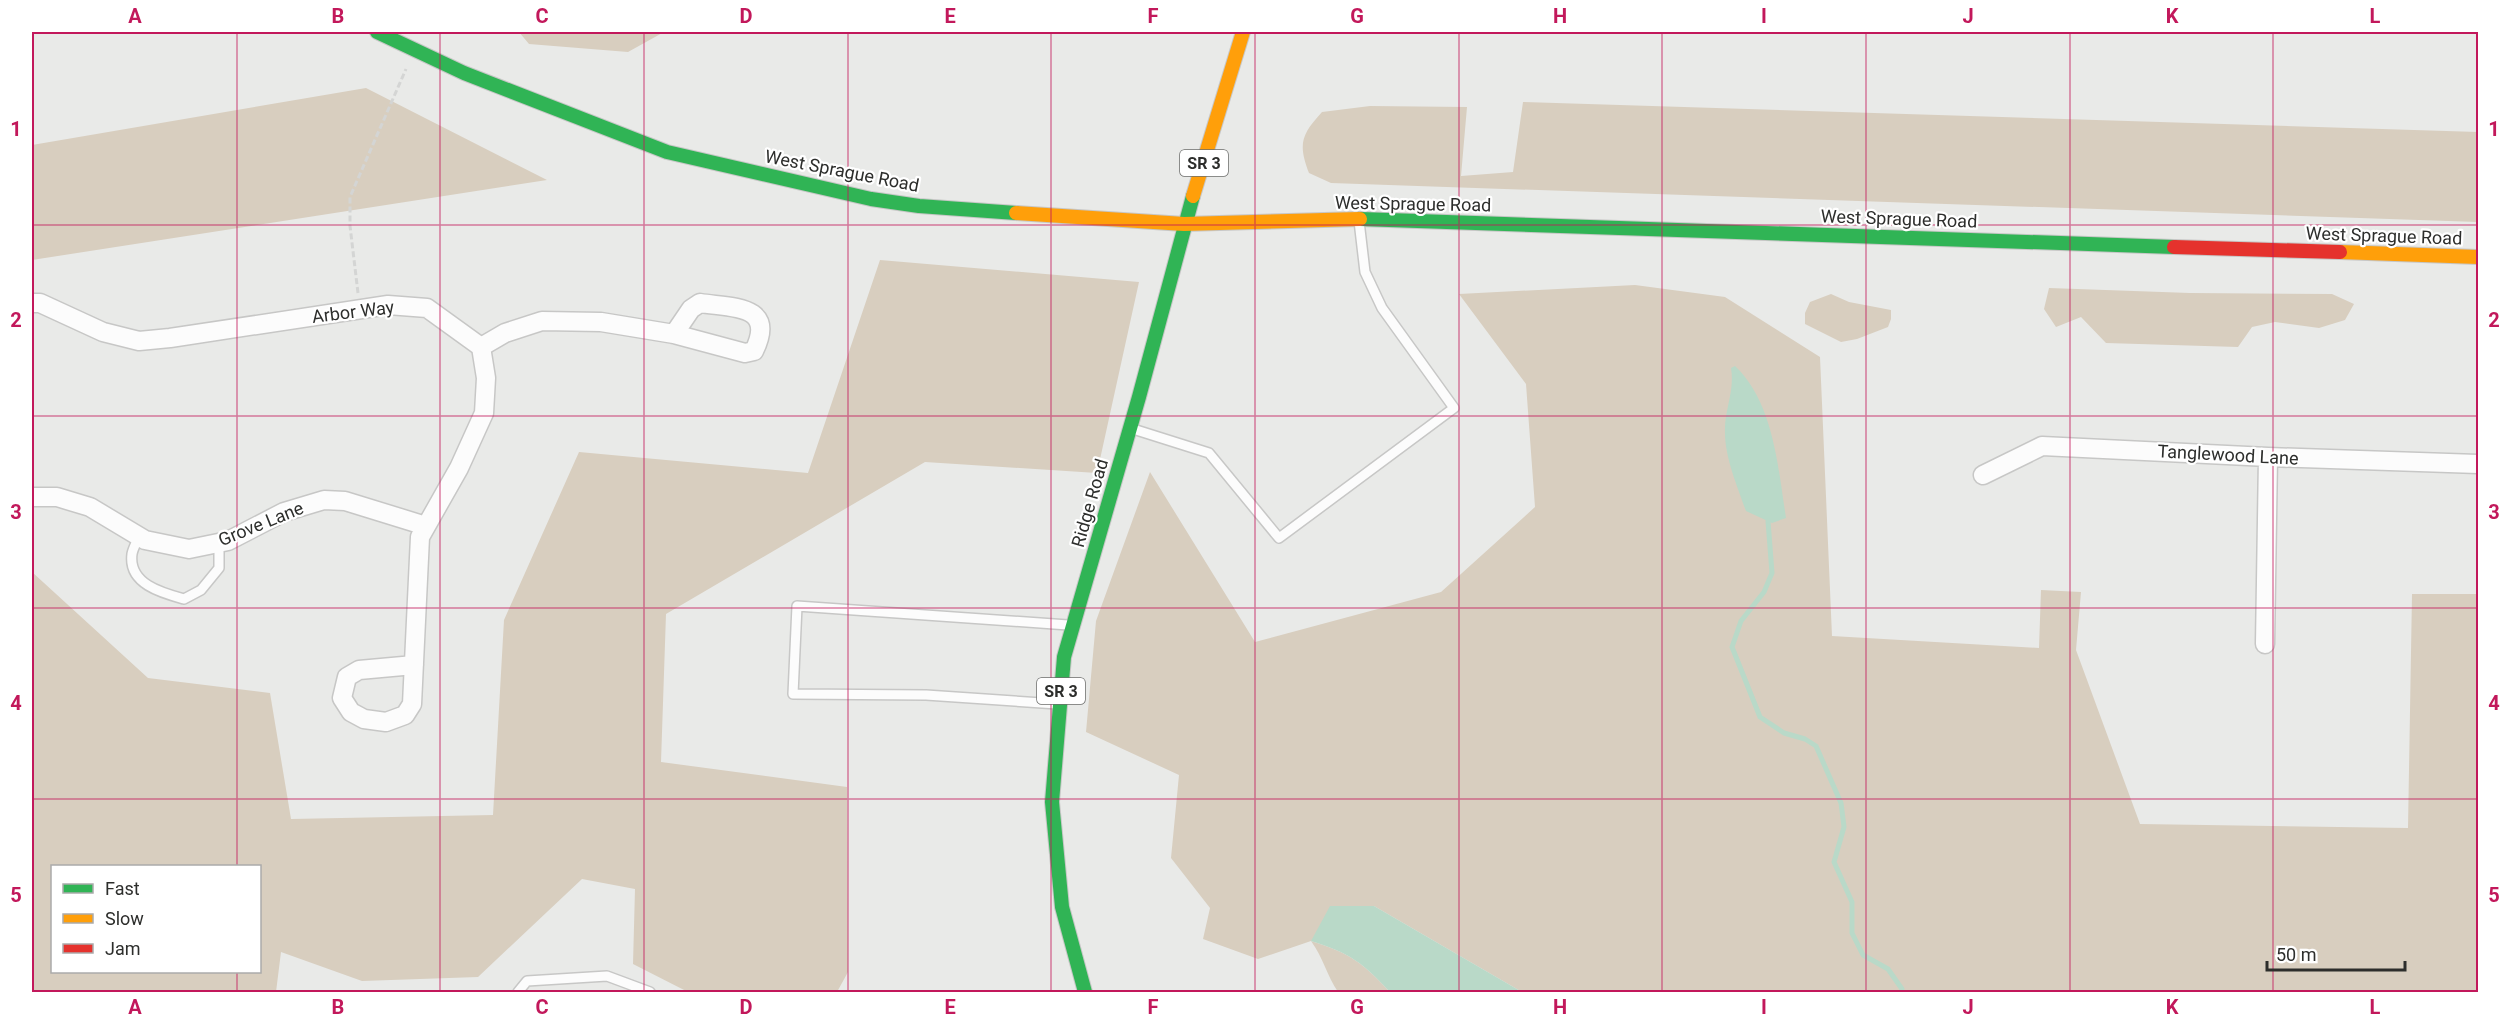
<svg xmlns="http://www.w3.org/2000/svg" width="2510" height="1024" font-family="Roboto,sans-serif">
<rect width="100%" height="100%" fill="#e9eae8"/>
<path fill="#d8cebf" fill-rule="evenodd" d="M519,32H664L628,52L529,44Z
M366,88L547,180L32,260V145Z
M1523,102L2478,132V222L1331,183L1309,173C1298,144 1301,135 1322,112L1370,106L1467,107L1461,176L1513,172Z
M880,260L1139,282L1097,473L925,462L666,614L661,762L847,787L848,972L837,992H688L633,964L635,889L582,879L478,977L362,981L281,952L276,992H32V572L148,678L270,693L291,819L493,815L504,620L579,452L808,473ZM260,866V972H52V866Z
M1635,285L1725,297L1820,357L1832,636L2039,648L2041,590L2081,592L2076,650L2140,824L2408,828L2412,594H2478V992H1522L1374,906L1311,941C1350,953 1363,963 1390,992H1338C1327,976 1323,957 1311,941L1258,959L1203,939L1210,908L1171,858L1179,775L1086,732L1096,621L1150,472L1255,642L1441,592L1535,507L1526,384L1459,294Z
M2049,288L2190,293L2332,294L2354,304L2345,320L2319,328L2275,322L2252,327L2238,347L2106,343L2081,317L2056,327L2044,309Z
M1831,294L1849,302L1891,310V319L1888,327L1857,339L1841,342L1805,324V313L1810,302Z"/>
<path fill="#b9d9c8" d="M1735,366C1774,403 1778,468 1786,518L1772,523L1746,511C1738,488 1725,458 1725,433C1724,410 1735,392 1731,368Z
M1330,906H1374L1522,992H1390C1363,963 1350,953 1311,941Z"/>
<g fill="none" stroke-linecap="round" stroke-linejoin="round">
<path stroke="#b9d9c8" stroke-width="5" d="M1768,521L1772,573L1764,592L1741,621L1732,647L1760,717L1784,733L1805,739L1816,746L1841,803L1844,827L1834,862L1852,902V933L1863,955L1888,969L1902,989L1901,992"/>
<defs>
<path id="lane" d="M1133,429L1209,453L1279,538L1454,408L1382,308L1365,272L1359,221
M139,536C137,542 133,548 132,554C128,584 162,593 184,599L201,590L219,568V543
M1057,704L926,695L793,694L797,606L1068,625
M518,992L527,981L607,976L650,992"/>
<path id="street" d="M32,303H40L103,332L139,341L170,338L388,305L427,308L481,347L486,378L484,413L459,468L420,537L412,704L405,715L386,722L364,719L351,712L342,698L347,677L359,670L414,665
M481,347L505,333L542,321L601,322L674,334L745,353L754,351C777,304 732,308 700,303L691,309L674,334
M1983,475L2042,446L2268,457L2478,464
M32,497H57L90,507L145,540L189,549L228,541L284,512L324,500L345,501L426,526
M2265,644L2268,457"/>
<path id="fast" d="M377,32L464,73L667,152L871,199L919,206L1016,213
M1360,219L2174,247
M1085,992L1062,907L1052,802L1064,657L1139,397L1193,196"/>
<path id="slow" d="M1193,196L1243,32
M1016,213L1184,224L1360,219
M2340,252L2478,257"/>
<path id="jam" d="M2174,247L2340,252"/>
</defs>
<use href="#lane" stroke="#c7c7c6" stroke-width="12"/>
<use href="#street" stroke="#c7c7c6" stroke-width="21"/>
<use href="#fast" stroke="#c7c7c6" stroke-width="16"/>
<use href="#slow" stroke="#c7c7c6" stroke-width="16"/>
<use href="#jam" stroke="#c7c7c6" stroke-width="16"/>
<path stroke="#d4d5d4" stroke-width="3" stroke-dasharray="6 3" stroke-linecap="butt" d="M358,293L350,226V197L406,69"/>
<use href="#lane" stroke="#fcfcfc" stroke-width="9"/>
<use href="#street" stroke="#fcfcfc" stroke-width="18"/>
<use href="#fast" stroke="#30b455" stroke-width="14"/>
<use href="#slow" stroke="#ff9f0a" stroke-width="14"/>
<use href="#jam" stroke="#e5322d" stroke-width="14"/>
</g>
<path fill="none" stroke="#c2185b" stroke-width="1.5" stroke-opacity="0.55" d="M237,32V866M440,32V992M644,32V992M848,32V992M1051,32V992M1255,32V992M1459,32V992M1662,32V992M1866,32V992M2070,32V992M2273,32V992M32,225H2478M32,416H2478M32,608H2478M32,799H2478M237,972V992"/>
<g text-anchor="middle" stroke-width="4.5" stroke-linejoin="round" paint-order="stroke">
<g fill="#fff" stroke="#6c6d6b" stroke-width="1.5">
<rect x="1180" y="150" width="48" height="26" rx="4.5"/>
<rect x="1037" y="678" width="48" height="26" rx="4.5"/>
</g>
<g font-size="16" font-weight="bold" fill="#2d2e2c">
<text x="1204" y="169">SR 3</text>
<text x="1061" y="697">SR 3</text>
</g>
<g font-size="18" fill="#2d2e2c" stroke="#fff">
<text transform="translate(842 171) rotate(11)" y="6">West Sprague Road</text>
<text transform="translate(1413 204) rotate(1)" y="6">West Sprague Road</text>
<text transform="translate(1899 219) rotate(2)" y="6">West Sprague Road</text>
<text transform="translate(2384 236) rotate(2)" y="6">West Sprague Road</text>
<text transform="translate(353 312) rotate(-7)" y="6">Arbor Way</text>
<text transform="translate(2228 455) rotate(3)" y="6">Tanglewood Lane</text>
<text transform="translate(1090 503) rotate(-74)" y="6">Ridge Road</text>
<text transform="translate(261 524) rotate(-22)" y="6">Grove Lane</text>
</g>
</g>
<rect width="2510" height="1024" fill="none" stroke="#ffffff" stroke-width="66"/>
<rect x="51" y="865" width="210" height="108" fill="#ffffff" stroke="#ababab" stroke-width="1.5"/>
<rect x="63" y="884" width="30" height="9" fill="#30b455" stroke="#ababab" stroke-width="1.5"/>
<text x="105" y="895" font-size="18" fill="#2d2e2c">Fast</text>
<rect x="63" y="914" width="30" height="9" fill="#ff9f0a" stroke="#ababab" stroke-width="1.5"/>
<text x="105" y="925" font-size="18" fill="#2d2e2c">Slow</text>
<rect x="63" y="944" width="30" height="9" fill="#e5322d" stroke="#ababab" stroke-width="1.5"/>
<text x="105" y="955" font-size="18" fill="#2d2e2c">Jam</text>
<path d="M2267 961v9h138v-9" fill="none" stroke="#2d2e2c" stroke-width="3"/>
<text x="2276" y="961" font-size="18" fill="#2d2e2c" stroke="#ffffff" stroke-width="4.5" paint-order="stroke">50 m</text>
<rect x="33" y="33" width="2444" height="958" fill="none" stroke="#c2185b" stroke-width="2"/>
<g font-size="20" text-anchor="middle" font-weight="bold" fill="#c2185b">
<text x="135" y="23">A</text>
<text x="338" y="23">B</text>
<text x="542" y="23">C</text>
<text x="746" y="23">D</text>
<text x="950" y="23">E</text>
<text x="1153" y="23">F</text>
<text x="1357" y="23">G</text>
<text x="1560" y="23">H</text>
<text x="1764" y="23">I</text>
<text x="1968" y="23">J</text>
<text x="2172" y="23">K</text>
<text x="2375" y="23">L</text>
<text x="16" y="136">1</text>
<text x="2494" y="136">1</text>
<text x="16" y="327">2</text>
<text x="2494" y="327">2</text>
<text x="16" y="519">3</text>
<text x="2494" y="519">3</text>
<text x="16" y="710">4</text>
<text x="2494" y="710">4</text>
<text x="16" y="902">5</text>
<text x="2494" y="902">5</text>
<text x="135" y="1014">A</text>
<text x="338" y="1014">B</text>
<text x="542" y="1014">C</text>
<text x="746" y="1014">D</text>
<text x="950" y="1014">E</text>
<text x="1153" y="1014">F</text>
<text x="1357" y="1014">G</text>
<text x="1560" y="1014">H</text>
<text x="1764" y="1014">I</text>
<text x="1968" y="1014">J</text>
<text x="2172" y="1014">K</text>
<text x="2375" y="1014">L</text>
</g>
</svg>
